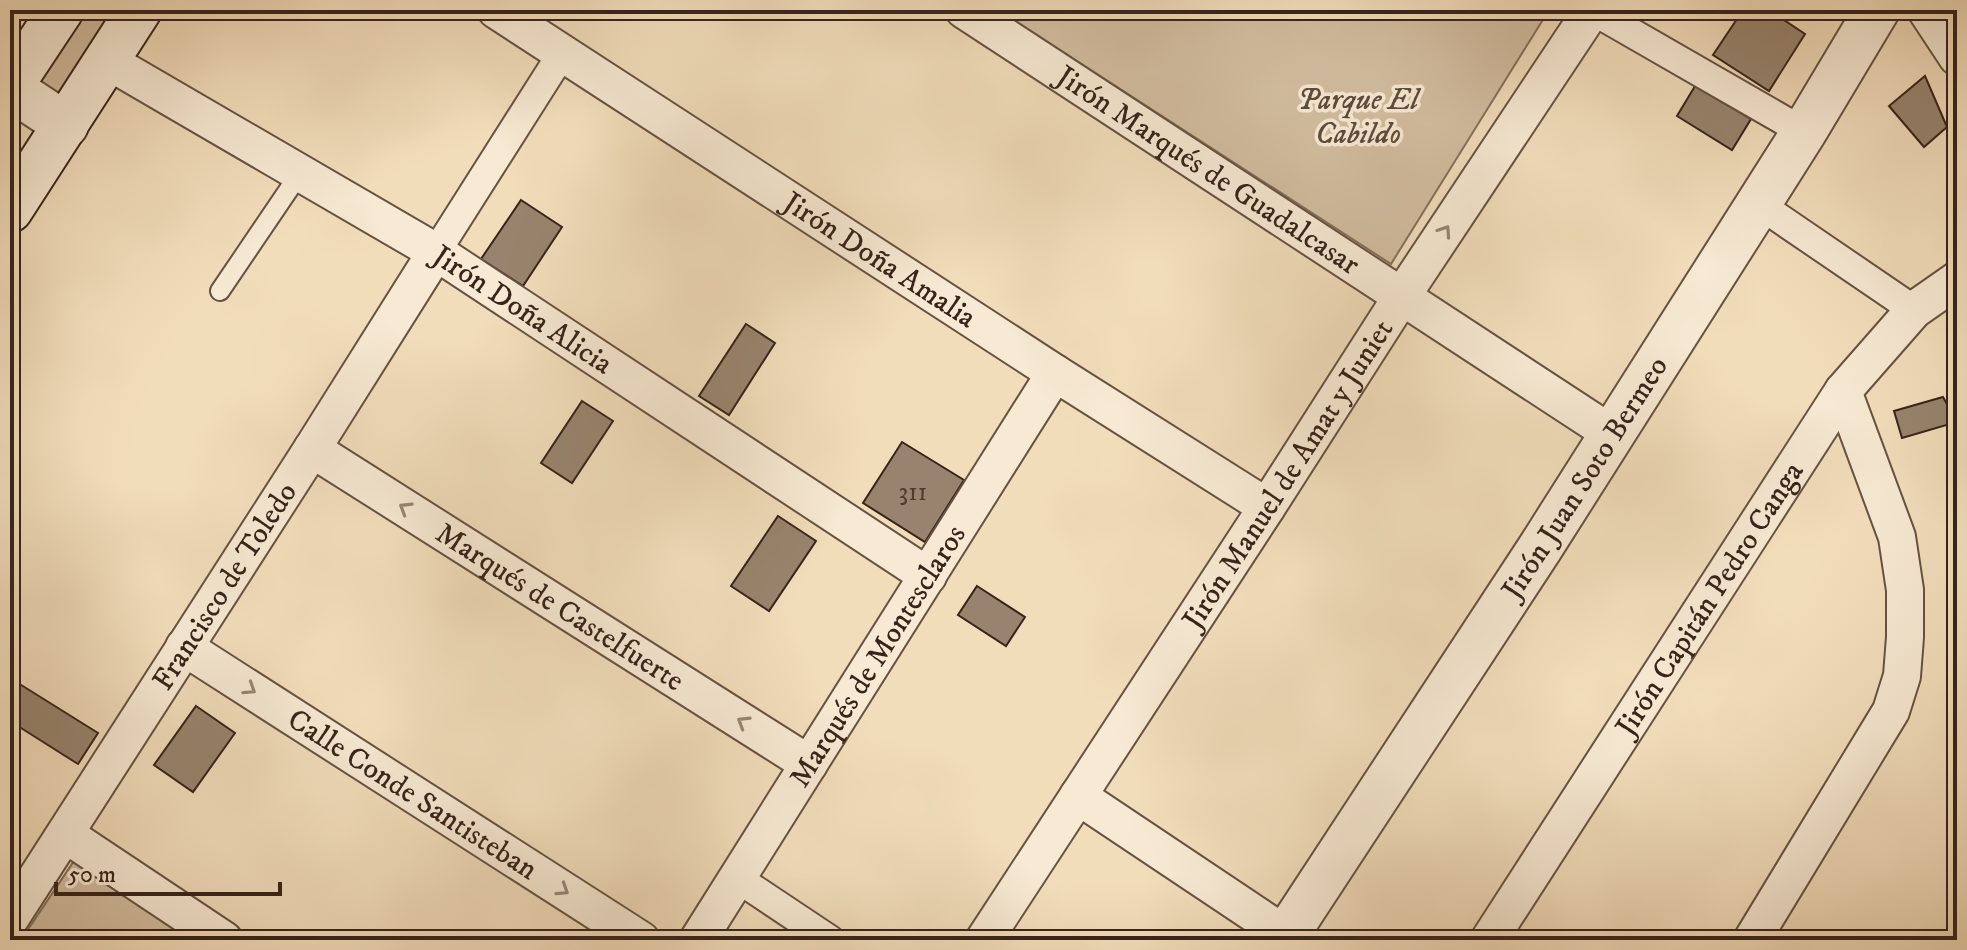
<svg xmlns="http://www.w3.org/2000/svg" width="1967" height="950" font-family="'IM FELL DW Pica',serif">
<rect width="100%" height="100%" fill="#f2ddbb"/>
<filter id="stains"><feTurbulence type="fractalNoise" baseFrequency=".0025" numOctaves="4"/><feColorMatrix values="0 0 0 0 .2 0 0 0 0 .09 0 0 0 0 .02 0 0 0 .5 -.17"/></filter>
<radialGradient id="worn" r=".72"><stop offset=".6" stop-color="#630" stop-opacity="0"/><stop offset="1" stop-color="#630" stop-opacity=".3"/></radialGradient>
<path fill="#d2bda0" stroke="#84705d" stroke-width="2" d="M77,10H130L55,100L40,89L36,74Z
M998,10H1549L1391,264Z
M78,855L204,940H21Z"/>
<path fill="#98846e" stroke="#37231a" stroke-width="2" d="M1743,10H1769L1805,34L1769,91L1713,55Z
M1925,76L1947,127L1924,147L1889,106Z
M1695,86L1751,119L1732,150L1677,116Z
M521,200L562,227L523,286L481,259Z
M746,324L775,343L729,415L699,396Z
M1943,397L1957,422L1902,438L1894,411Z
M582,401L613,421L572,483L541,463Z
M902,442L964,480L925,542L863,503Z
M778,516L816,541L769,611L731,586Z
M977,586L1025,617L1006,646L958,615Z
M10,678L98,733L78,764L10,721Z
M196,706L235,733L193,792L154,765Z"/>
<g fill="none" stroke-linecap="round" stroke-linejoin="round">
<defs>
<path id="service" d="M220,291L300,173"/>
<path id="pedestrian" d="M1592,10L1804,132
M1757,203L1914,310
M436,252L563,52
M737,878L830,940"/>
<g id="minor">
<path id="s1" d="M496,10L1055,373L1267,507"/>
<path id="s2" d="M964,10L1612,434"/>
<path d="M1926,10L1957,57"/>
<path id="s3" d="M106,60L436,252L928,576"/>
<path id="s4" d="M312,449L809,764"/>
<path id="s5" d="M184,647L641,940"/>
<path d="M1078,796L1286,935"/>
<path d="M65,834L224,940"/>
<path id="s6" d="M10,919L312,449L436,252"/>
<path id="s7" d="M698,940L1055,373"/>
<path id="s8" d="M984,940L1267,507L1402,296L1592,10"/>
<path id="s9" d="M1489,940L1843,391L1914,310L1957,280"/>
<path d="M1752,940L1891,711L1902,676L1905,637V590L1897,537L1843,391"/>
</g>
<g id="tertiary">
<path d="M10,88L66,125"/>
<path id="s10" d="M1283,940L1540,548L1804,132L1877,10"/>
</g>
<path id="secondary" d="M10,87L61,10
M10,210L139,10"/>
</defs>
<use href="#service" stroke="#665242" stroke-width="22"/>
<use href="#pedestrian" stroke="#665242" stroke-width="32"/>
<use href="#minor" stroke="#665242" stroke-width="40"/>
<use href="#tertiary" stroke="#665242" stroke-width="48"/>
<use href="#secondary" stroke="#37231a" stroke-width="48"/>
<use href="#service" stroke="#f7e9d3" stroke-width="18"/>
<use href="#pedestrian" stroke="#f7e9d3" stroke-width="28"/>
<use href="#minor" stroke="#f7e9d3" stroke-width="36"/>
<use href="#tertiary" stroke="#f7e9d3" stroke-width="44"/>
<use href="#secondary" stroke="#f7e9d3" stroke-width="44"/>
</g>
<defs><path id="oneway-chevron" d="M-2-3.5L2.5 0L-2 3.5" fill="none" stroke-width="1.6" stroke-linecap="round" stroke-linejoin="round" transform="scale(2)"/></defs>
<g stroke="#978676">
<use href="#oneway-chevron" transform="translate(1445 231) rotate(-56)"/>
<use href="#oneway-chevron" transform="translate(405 508) rotate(-148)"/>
<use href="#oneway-chevron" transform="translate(250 689) rotate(33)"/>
<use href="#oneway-chevron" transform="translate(743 722) rotate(-148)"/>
<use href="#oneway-chevron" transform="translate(563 890) rotate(33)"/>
</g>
<g text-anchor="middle" stroke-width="7" stroke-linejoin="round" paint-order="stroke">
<g font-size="26" fill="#4f3b2f">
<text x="913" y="500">311</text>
</g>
<g font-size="30" font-style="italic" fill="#5e4a3c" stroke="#f7e9d3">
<text x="1358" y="109">Parque El<tspan x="1358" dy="34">Cabildo</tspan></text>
</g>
<g font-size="30" fill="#37231a" stroke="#f7e9d3">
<text dy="10" stroke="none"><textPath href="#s2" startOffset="292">Jirón Marqués de Guadalcasar</textPath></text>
<text dy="10" stroke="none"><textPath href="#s1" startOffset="458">Jirón Doña Amalia</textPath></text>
<text dy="10" stroke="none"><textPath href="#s3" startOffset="486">Jirón Doña Alicia</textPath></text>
<text dy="10" stroke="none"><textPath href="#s8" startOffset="556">Jirón Manuel de Amat y Juniet</textPath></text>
<text dy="10" stroke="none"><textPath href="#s10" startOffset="552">Jirón Juan Soto Bermeo</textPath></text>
<text dy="10" stroke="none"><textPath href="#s6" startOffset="396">Francisco de Toledo</textPath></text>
<text dy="10" stroke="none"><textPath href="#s9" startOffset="406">Jirón Capitán Pedro Canga</textPath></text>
<text dy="10" stroke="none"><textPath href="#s4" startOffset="294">Marqués de Castelfuerte</textPath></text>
<text dy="10" stroke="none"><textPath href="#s7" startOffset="336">Marqués de Montesclaros</textPath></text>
<text dy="10" stroke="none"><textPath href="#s5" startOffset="272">Calle Conde Santisteban</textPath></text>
</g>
</g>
<rect width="1967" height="950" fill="none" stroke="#f2ddbb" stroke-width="40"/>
<rect x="12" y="12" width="1943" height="926" fill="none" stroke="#37231a" stroke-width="4"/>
<rect x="20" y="20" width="1927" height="910" fill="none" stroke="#37231a" stroke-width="2"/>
<path d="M56 882v12h224v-12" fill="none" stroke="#37231a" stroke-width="4"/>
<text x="68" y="882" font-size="24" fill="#37231a" stroke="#f7e9d3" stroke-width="6" paint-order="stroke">50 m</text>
<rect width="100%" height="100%" filter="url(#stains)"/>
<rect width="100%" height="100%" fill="url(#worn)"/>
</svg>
